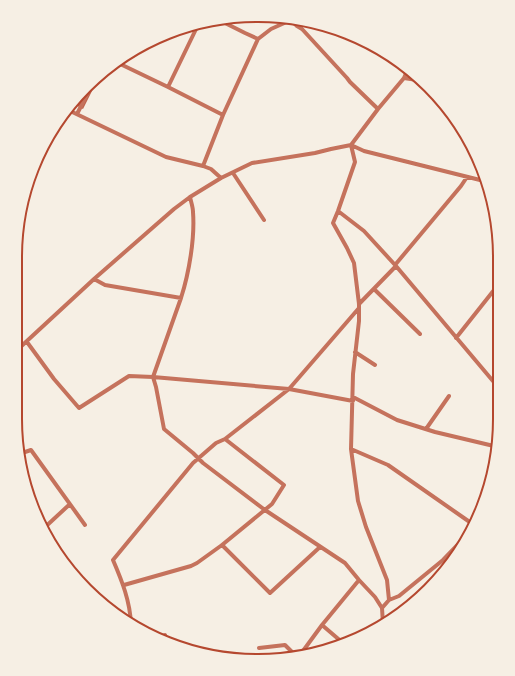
<svg xmlns="http://www.w3.org/2000/svg" width="515" height="676" font-family="'Source Sans 3',sans-serif">
<rect width="100%" height="100%" fill="#f6efe4"/>
<path fill="#bf614a" d="M98,79L83,109L72,103Z"/>
<g fill="none" stroke-linecap="round" stroke-linejoin="round">
<path stroke="#c5725c" stroke-width="4" d="M219,20L245,33L258,39L271,29L291,20L297,26L302,29L347,78L350,82L378,109
M116,62L168,87L223,115
M404,78L417,80
M168,87L198,25
M66,109L166,157L203,166L211,169L221,178
M77,114L93,83
M351,145L355,162L338,211L333,223L347,248L354,263L359,304V321L353,374L351,449L358,501L366,527L387,580L389,600
M351,145L378,109L404,78L407,71
M203,166L223,115L258,39
M233,173L264,220
M338,211L364,231L396,266L498,387
M395,265L461,186L467,177
M94,279L105,285L181,298L153,377L156,387L164,429L193,453L203,463L265,510L345,563L359,580L375,597L382,608L383,624
M374,289L420,334
M181,298C189,273 195,238 193,212C193,207 191,202 190,197
M359,304L396,266
M456,338L498,285
M27,342L54,379L79,408L129,376L153,377L289,389L353,401
M15,352L94,279L174,209L190,197L221,178L252,163L315,153L331,149L351,145L364,151L488,182
M355,352L375,365
M353,397L397,420L435,432L498,447
M426,429L449,396
M225,439L289,389L359,308
M351,449L388,465L474,525
M20,456L22,453L31,450L85,525
M43,529L70,504
M222,545L270,593L320,547
M124,585L191,566L197,563L222,545L272,504L284,485L225,439L216,443L193,463L113,560C122,581 130,601 131,624
M382,608L389,600L399,596L443,560L471,531
M322,625L343,643
M377,627L383,623
M160,638L165,635
M259,648L285,645L296,656
M300,655L322,625L359,580"/>
</g>
<path d="M0 0H515V676H0ZM257 22H258A235 235 0 0 1 493 257V419A235 235 0 0 1 258 654H257A235 235 0 0 1 22 419V257A235 235 0 0 1 257 22Z" fill="#f6efe4" fill-rule="evenodd"/>
<path fill="none" stroke="#b5482f" stroke-width="2" d="M257 22H258A235 235 0 0 1 493 257V419A235 235 0 0 1 258 654H257A235 235 0 0 1 22 419V257A235 235 0 0 1 257 22Z"/>
</svg>
